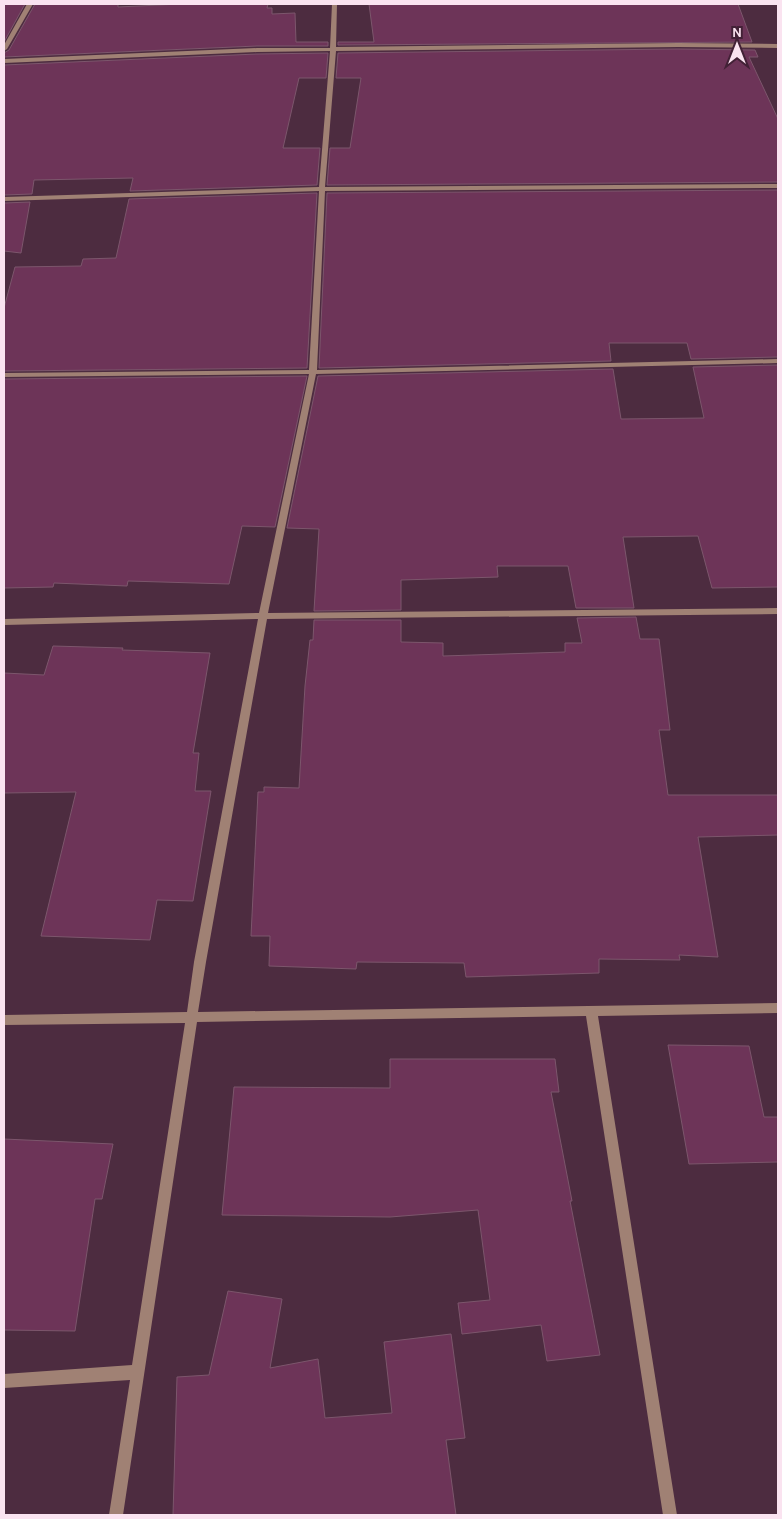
<svg xmlns="http://www.w3.org/2000/svg" width="782" height="1519" font-family="Karla,sans-serif">
<rect width="100%" height="100%" fill="#4d2c40"/>
<path fill="#6d3458" stroke="#7c566c" d="M4,4H25L4,42Z
M35,4H118V7L180,4H268L267,8H272V14L295,13L296,42H328V46H257L4,57V53L9,50Z
M369,4H738L752,42L338,45V42H374Z
M678,49L755,50L758,57H749L778,119V182L327,185L330,148H350L361,78H336L338,53Z
M328,53L326,78H299L283,148H320L317,185L130,191L133,178L34,180L32,194L4,195V65L257,54Z
M778,190V357L691,359L687,343H609L611,361L319,368L327,193Z
M317,193L307,368L4,371V308L15,267L81,266L83,259L116,258L129,199Z
M30,202L21,253L4,251V203Z
M778,365V587L712,588L698,536L623,537L634,608H576L568,566H497L498,577L401,580V610L314,611L319,529L287,528L318,376L613,369L621,419L704,418L693,367Z
M307,376L275,527L242,526L229,584L128,581L127,586L54,583L53,587L4,588V379Z
M636,617L640,639H659L670,730H659L668,795H778V835L698,837L718,957L679,955L680,960L599,959V973L466,977L464,963L357,962L356,969L269,966L270,936H251L258,792H264V787L299,788L305,686L310,640H313L314,620H401V642L443,643V656L565,652V643H582L577,618Z
M53,646L123,648L122,650L210,653L193,753H199L195,791H211L193,901L157,900L150,940L41,936L76,792L4,793V673L44,675Z
M668,1045L749,1046L764,1117H778V1162L689,1164Z
M390,1059H555L559,1092H551L572,1201H570L600,1355L547,1361L541,1325L462,1334L458,1303L490,1300L478,1210L390,1217L222,1215L234,1087L390,1088Z
M4,1139L113,1144L102,1199H95L75,1331L4,1330Z
M228,1291L282,1299L270,1368L318,1359L325,1418L392,1413L384,1342L451,1334L465,1438L446,1440L456,1515H173L177,1377L209,1375Z"/>
<g fill="none" stroke-linecap="round" stroke-linejoin="round">
<path fill="#a08174" fill-rule="evenodd" d="M27,4H33L7,49L4,51V45Z
M332,4H337L336,47L678,43L778,44V48L678,47L336,51L325,187L778,184V188L325,191L317,370L778,359V363L316,374L268,613L778,608V614L267,619L206,962L198,1012L778,1003V1013L598,1016L677,1515H663L586,1016L197,1022L123,1515H109L130,1380L4,1388V1374L132,1365L185,1023L4,1025V1015L187,1012L194,962L258,619L4,625V619L259,613L309,374L4,377V373L309,370L319,191L4,201V197L319,187L330,51L257,52L4,63V59L257,48H330Z"/>
</g>
<rect width="782" height="1519" fill="none" stroke="#fae3f0" stroke-width="10"/>
<g transform="translate(737 45)" stroke="#422136" stroke-width="4" paint-order="stroke">
<path d="M0-4L9 19L0 12L-9 19Z" fill="#fae3f0"/>
<text y="-8" font-size="14" font-weight="bold" text-anchor="middle" fill="#fae3f0">N</text>
</g>
</svg>
